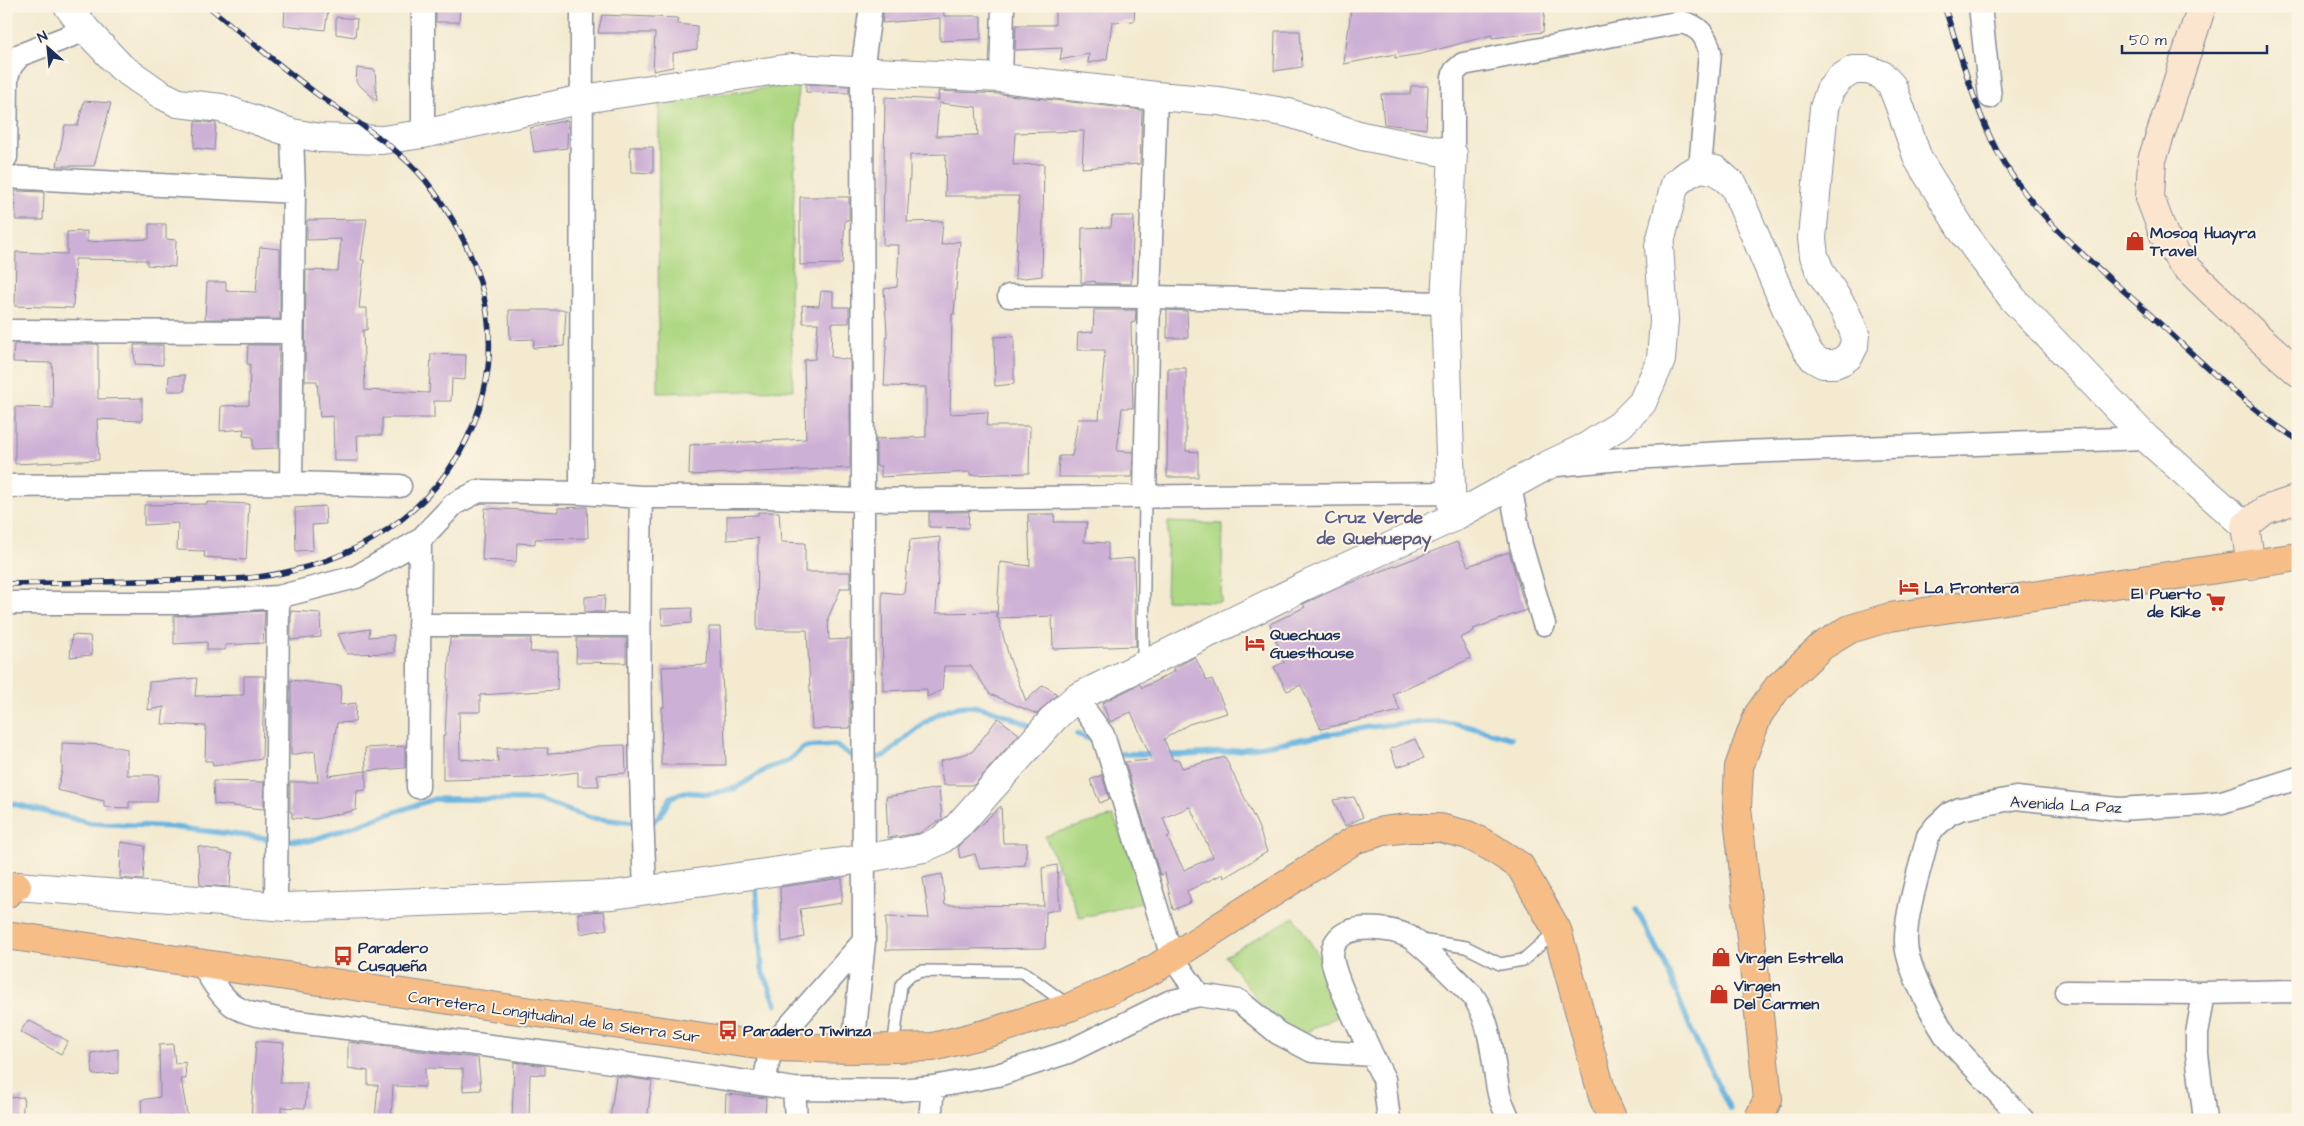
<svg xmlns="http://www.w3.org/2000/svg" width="2304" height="1126" font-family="'Architects Daughter',sans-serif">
<rect width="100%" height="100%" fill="#fcf5e5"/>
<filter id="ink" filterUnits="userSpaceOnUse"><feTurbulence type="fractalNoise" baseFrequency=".02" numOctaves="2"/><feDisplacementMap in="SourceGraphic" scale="10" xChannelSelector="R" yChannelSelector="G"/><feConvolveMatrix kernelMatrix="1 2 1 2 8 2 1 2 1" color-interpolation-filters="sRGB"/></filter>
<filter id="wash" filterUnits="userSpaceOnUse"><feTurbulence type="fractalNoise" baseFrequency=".0096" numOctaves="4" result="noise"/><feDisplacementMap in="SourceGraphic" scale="20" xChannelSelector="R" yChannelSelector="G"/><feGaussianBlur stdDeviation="1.12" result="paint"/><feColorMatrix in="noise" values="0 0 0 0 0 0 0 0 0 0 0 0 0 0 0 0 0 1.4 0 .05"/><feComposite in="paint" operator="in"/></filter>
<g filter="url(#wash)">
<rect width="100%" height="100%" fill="#f3ead0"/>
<path fill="#aed883" stroke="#648470" d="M798,84L790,295L793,390L658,393L659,102Z
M1168,522L1223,524L1221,602L1166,600Z
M1113,816L1149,901L1080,918L1045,836Z
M1294,917L1353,1009L1288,1041L1225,956Z"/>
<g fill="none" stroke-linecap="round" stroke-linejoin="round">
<path stroke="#67b4e0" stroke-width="5.5" d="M1077,734L1094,741
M1121,754H1156
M1165,755C1258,757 1347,721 1440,722C1462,723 1490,733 1511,738
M868,759C887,758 889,752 903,740C956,694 971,700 1031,726
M6,802L91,823L172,827L273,839
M647,823L650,824L660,815L671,797L684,792L709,794L736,788L768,768L786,762L804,747L835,745L858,760
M282,840L309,841L434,799L538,800L590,818L638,823
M756,888L762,969L776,1004
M1636,909L1665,964L1692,1032L1730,1109"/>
</g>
<g id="blocks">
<path fill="#cdb0d6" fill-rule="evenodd" d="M285,6H309L328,10L325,30L284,25Z
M436,6H460L459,22H436Z
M884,6H943L944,16H981V39L940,41V18L882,23Z
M1055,6H1096V9L1135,6L1134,21L1112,22L1107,59L1088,63L1089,54L1060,60L1062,48L1015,50L1016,25H1055Z
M1397,6H1469V10L1545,6L1543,32L1492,38V35L1421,54L1395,58V54L1344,64L1351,9L1397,8Z
M602,15L678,18L677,24L697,26V49L673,53V67L653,71L655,33H598Z
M336,17L357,19L355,37L336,34Z
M1275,31H1300L1302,67L1274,71Z
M357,68L375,70L377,101L356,82Z
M806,84L849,86V93L806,92Z
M1411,86H1428L1426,129L1384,124L1381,94H1410Z
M938,91L1000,94L1142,110L1140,164L1082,168L1084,131L1015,133L1013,165L1044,164L1042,276L1015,279L1019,196H945L946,154L910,155V175L907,222L943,221L941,245L960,241L954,314H952L950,414L988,412L987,426H1030L1029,473L970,475V472L881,477V466H876V439L926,437V387L884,386L887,332L884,289L897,287L899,245H883L885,97L939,100ZM939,103L976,107L978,135L936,136Z
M84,101L111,103L94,166H57L65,125H78Z
M568,120L567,148L534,152L530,128Z
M195,121L216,123L214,150L194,148Z
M630,147H653V173L631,172Z
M15,191L44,192L43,220H16Z
M800,197H849V220H845L842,264L800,265Z
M1112,216H1134L1131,284L1095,283V281L1081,283L1082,228L1111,227Z
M367,219L361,260H364L359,308H367V330H363L365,390L429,393L431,354L466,355L465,380L452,379L451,401H434V418H382V435H357L358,461H334L333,416L320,417L317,381H305L306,270L338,271L341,239L307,240V220Z
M149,224H166V239L176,240L175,267L147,265V260L75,259L73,308L15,306L16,252L67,254V232L87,231V242L149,239Z
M260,247L280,249V319H205L207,282H226V291L256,292Z
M821,291L833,292V307H849V323H832L831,357L850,360V468L689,475L690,445L806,439L804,360L815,359L818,323H803L802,305L819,306Z
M509,310H566L564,346L533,348L534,339L510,340Z
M1094,310H1136L1135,322L1131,323L1133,408H1122L1117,451L1133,452L1132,477H1058L1059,456H1072L1078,419H1099L1105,350H1077L1078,333L1093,332Z
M1167,310L1187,311L1188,338H1167Z
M1014,336V384L995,386L994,337Z
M14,344H98V399L142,398V421L97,419L99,460L15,464V407L53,408L52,363L13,362Z
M134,345H163V365L135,364Z
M248,345H279L278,448L253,449V437L243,436L244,429L220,431L221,406L249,405L250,364H247Z
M1168,368H1186V451L1198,452V477H1167Z
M185,375V391H168L169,376Z
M207,502L249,504L246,560L204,557L205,551L177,550L178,523L144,525V505L207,504Z
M325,506L326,524L312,525L313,550L296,551L295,508Z
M587,507L588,538L535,539V544L517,543L516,562L482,560L485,508L558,512V508Z
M758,512H779L781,542L805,543V572H850V588H841L828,618L829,640L850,639V728L812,729L807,630H757L758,538L727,540V516L758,515Z
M929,512H969L968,528L929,527Z
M1028,514H1055L1054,522H1087L1084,542L1108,543V560L1134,558L1136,646L1053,649L1052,616L998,618L1010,660L1026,701L1043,685L1057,694L1037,714L990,694L971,666H944L942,690L927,697V689L883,691L882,592L904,594L910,540L940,537L936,613L996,612L997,617L1000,562L1030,566Z
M1457,542L1468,566L1509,552L1526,610L1473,629L1474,631L1460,638L1471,658L1393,694L1400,711L1321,729L1301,685L1287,691L1274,667L1284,662L1270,624L1305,607L1303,604L1340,587Z
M605,595L604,612H585V597Z
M692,608L691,623L662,625L661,609Z
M265,611L263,643L225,645V650H207V642L174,644V616Z
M291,611L320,613L321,637L291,640Z
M709,627H720L726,765H661L662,707H664L662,667L707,665Z
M370,629L369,637L394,635V653L347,654L338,634Z
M72,635L90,636L92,655L70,657Z
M450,638H531L530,652H558L557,690L480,695V712H459L460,759L498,762L497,748H548L547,754L566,753L598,746L625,745L626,773L597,775L599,786H578V772L530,778L443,780V736L445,735Z
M577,638H626V663L576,662Z
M1195,657L1207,681L1212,679L1227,713L1189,724L1164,739L1173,760H1179L1182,768L1225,757L1258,826L1267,852L1224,878L1223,874L1187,891L1191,902L1173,910L1165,873L1160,875L1125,762L1152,760L1131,712L1110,722L1102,703L1140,684L1142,688L1175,671L1174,668ZM1190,807L1213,857L1184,870L1167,837L1170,836L1163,818Z
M244,676H264L262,759L213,766L212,761H205L206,726L162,724L164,707L148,710L149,682L197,678L195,696L244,695Z
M291,680L341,686L340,705L356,703L355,722L337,723L328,776L366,771V790L357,791L356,810L316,819L292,818V812H290V782H318L315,751L291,755Z
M998,718L1019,734L974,785H943L940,761L972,752Z
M1415,739L1424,758L1397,767L1390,749Z
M62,743L106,745L127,749V775H159L157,802H129V808L104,807V801L57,790L62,771Z
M405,746V768L366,771L365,748Z
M1102,775L1109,799L1100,803L1090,780Z
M213,781L264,782V809L214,804Z
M939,788L942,819L919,833L888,838L886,797Z
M1354,797L1363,817L1345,826L1333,800Z
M1001,806L1003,843H1027L1025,865L980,869L975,854L960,858L958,846Z
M121,842L145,846L143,880L120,878Z
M198,846L232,854L230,887L200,885Z
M1057,865L1060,909L1046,912L1045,948L886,950V917L929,918L923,878L942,874L945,905L1044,906L1042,868Z
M842,878V903L800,909L804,937L782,942L780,887Z
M604,911L607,929L580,934L578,913Z
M28,1020L68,1041L61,1054L20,1032Z
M256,1041L284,1043L280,1083H307L305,1108L281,1107L282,1120H251Z
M348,1042L478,1058L481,1090L463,1091V1069L425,1068V1087L393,1086L391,1120H375L378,1085H368V1071L348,1068Z
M173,1044L175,1064L185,1062L186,1079H181L188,1120H172V1116L142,1120L141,1100L160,1097L159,1045Z
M118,1049V1073L93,1075L91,1053Z
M514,1062L545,1066V1075L530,1074L529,1120H512Z
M616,1076L652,1081L647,1120H610Z
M726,1094L766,1098L765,1120H725Z
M24,1097L22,1120H6V1098Z"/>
</g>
</g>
<g filter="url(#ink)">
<use href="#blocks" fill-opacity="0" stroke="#878c97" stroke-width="1"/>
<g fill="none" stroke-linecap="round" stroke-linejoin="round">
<defs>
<path id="service" d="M1143,663L1145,497
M1420,940L1466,947L1500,964L1523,960L1556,931
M893,1049L901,985L909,976L921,971L1023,972L1069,1006"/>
<path id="minor" d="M423,6V134
M1980,6L1990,97
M1001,78L1003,6
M1453,154V77L1455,71L1463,64L1681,22C1699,26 1706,35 1710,52L1700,168
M6,157L7,77L11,66L20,55L86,30
M6,177L294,192
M1009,296L1149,297L1445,303
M6,331L292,332
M1557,465L1632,458L1741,452L2146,438
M291,483L294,192L292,133
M1510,485L1521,545L1544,624
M6,486L291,483L400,486
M581,493L582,6
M641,497C638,628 639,759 645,890
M1145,497L1149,297L1156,96
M6,603H181L278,597L356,577L420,540L454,504L479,491L581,493L641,497H767L863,500L1451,493
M419,625H638
M1076,698L1103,735L1172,957L1199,995
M418,787L420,540
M276,906L278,597
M201,963C231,1013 234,1011 290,1021L571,1056L794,1089L899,1090L933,1087L998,1075L1068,1052L1169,1002L1199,995L1239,1001L1278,1033L1312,1051L1372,1055C1362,1032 1333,978 1332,956C1332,945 1338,936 1348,932C1364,925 1400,929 1414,940C1435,956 1454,978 1473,996C1493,1025 1492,1061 1499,1094C1501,1103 1506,1111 1509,1120
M2066,992L2204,993
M853,1049L864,941L862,71L871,6
M1372,1055L1384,1079L1389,1120
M764,1084L771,1047L864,941
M794,1089L796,1120
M930,1120L933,1087
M2023,1120L1947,1038C1934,1018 1906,966 1906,942C1905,913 1921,866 1928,836L1936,826L1949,814L1960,809L2016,798L2119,809L2204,804L2222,802L2298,778
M2205,1120L2197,1054V1034L2204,993L2298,991"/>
<path id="tertiary" d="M68,6L86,30L121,67L160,94L178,103L221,108L292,133L320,138L382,140L423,134L583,99L791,68L1001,78L1156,96L1219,101L1289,113L1362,136L1453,154L1445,303L1452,518
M17,886L286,907L613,895L862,859L924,848L941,840L957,827L1055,717L1076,698L1307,585L1452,518L1546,466L1586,447L1620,425L1642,403L1661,360L1664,320L1659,246L1675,184L1688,174L1700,168L1716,170L1734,186L1786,308L1807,350L1814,359L1823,364H1835L1842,361L1849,356L1854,346L1855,334L1845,311L1821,273L1814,256L1812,238L1824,108L1830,90L1839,79L1853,70H1868L1882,75L1892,86L1899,104L1918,159L1964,233L2013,299L2146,438L2245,526"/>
<path id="secondary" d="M2202,6L2152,160L2150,198L2164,235L2181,262L2254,333L2298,372
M2251,565L2245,526L2265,510L2298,499"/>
<path id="trunk" d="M6,894L17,886
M6,935L771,1047L853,1049L933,1047L988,1033L1070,1007L1117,987L1154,969L1356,839L1383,831L1409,828H1440L1468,835L1491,847L1520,866L1557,930L1603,1097L1613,1120
M1758,1120L1768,1099L1737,807L1739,767L1758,715L1778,687L1822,646L1850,629L1890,617L2298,557"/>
</defs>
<use href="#service" stroke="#878c97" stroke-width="14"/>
<use href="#minor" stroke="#878c97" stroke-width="25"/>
<use href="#tertiary" stroke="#878c97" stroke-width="30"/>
<use href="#secondary" stroke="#878c97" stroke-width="30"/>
<use href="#trunk" stroke="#878c97" stroke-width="30"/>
<use href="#service" stroke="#fff" stroke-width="11"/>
<use href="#minor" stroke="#fff" stroke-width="22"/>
<use href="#tertiary" stroke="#fff" stroke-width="28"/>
<use href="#secondary" stroke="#fbe5cf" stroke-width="28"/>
<use href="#trunk" stroke="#f6be86" stroke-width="28"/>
<defs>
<path id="rail" d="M1944,6C1961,54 1973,104 1996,149C2032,217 2097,266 2153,317C2199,360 2245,406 2298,440
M6,584C60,583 114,582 168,580C208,580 251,581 291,571C385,549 461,487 484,391C502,314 473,241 426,181C396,145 355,121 317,94C280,66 244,36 208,6"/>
</defs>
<use href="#rail" stroke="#1b2f5e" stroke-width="5.5"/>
<use href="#rail" stroke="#fcf5e5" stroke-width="4" stroke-dasharray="11" stroke-linecap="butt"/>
</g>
</g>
<defs>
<symbol id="shop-bare" viewBox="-9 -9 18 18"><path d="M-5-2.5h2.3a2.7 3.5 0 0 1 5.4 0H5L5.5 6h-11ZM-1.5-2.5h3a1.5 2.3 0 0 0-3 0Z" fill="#c8321e" stroke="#fcf5e5" stroke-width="2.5" paint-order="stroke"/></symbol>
<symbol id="hotel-bare" viewBox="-9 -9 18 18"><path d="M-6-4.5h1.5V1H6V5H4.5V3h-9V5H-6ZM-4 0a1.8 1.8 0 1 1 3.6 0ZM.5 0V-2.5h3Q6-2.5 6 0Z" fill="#c8321e" stroke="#fcf5e5" stroke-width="2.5" paint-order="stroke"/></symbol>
<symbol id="supermarket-bare" viewBox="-9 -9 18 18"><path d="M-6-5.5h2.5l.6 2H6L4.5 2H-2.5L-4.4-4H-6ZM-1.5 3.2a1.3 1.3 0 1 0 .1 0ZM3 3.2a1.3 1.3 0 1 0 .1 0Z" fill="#c8321e" stroke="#fcf5e5" stroke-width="2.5" paint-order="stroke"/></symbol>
<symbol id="bus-bare" viewBox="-9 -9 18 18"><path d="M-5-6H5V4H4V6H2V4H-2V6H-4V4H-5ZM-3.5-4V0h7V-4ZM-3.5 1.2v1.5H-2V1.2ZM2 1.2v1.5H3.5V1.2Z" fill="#c8321e" stroke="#fcf5e5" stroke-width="2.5" paint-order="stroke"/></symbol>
</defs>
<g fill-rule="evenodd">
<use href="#shop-bare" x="2121" y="227" width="28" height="28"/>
<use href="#hotel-bare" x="1895" y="573" width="28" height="28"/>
<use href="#supermarket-bare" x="2202" y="588" width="28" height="28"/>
<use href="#hotel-bare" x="1241" y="629" width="28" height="28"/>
<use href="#bus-bare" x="329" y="942" width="28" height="28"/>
<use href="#shop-bare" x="1707" y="943" width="28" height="28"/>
<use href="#shop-bare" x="1705" y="980" width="28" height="28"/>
<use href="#bus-bare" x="714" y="1016" width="28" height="28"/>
</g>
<g text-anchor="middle" stroke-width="4" stroke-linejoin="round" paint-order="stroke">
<g font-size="16" font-weight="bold" fill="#1b2f5e" stroke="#fcf5e5" text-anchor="start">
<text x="2150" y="238">Mosoq Huayra<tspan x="2150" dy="18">Travel</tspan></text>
<text x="1924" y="593">La Frontera</text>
<text x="2201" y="599" text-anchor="end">El Puerto<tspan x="2201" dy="18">de Kike</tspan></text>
<text x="1270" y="640">Quechuas<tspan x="1270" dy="18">Guesthouse</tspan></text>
<text x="358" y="953">Paradero<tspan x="358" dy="18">Cusqueña</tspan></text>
<text x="1736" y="963">Virgen Estrella</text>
<text x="1734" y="991">Virgen<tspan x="1734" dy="18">Del Carmen</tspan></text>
<text x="743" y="1036">Paradero Tiwinza</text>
</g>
<g font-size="16" fill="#1b2f5e" stroke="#fcf5e5">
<text transform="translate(2066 804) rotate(3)" y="6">Avenida La Paz</text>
<text transform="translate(554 1016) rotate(8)" y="6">Carretera Longitudinal de la Sierra Sur</text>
</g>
<g font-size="18" font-weight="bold" fill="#595c88" stroke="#fcf5e5">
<text x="1374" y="523">Cruz Verde<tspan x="1374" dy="21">de Quehuepay</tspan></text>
</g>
</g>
<rect width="2304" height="1126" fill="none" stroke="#fcf5e5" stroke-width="25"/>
<g transform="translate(48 48) rotate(333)" stroke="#fcf5e5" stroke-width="4" paint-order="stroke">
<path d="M0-4L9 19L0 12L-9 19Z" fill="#1b2f5e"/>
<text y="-8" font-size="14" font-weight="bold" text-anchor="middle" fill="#1b2f5e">N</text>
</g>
<path d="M2122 45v8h145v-8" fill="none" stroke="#1b2f5e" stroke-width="2.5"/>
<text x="2129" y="45" font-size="15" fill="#1b2f5e" stroke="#fcf5e5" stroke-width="4" paint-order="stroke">50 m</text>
</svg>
